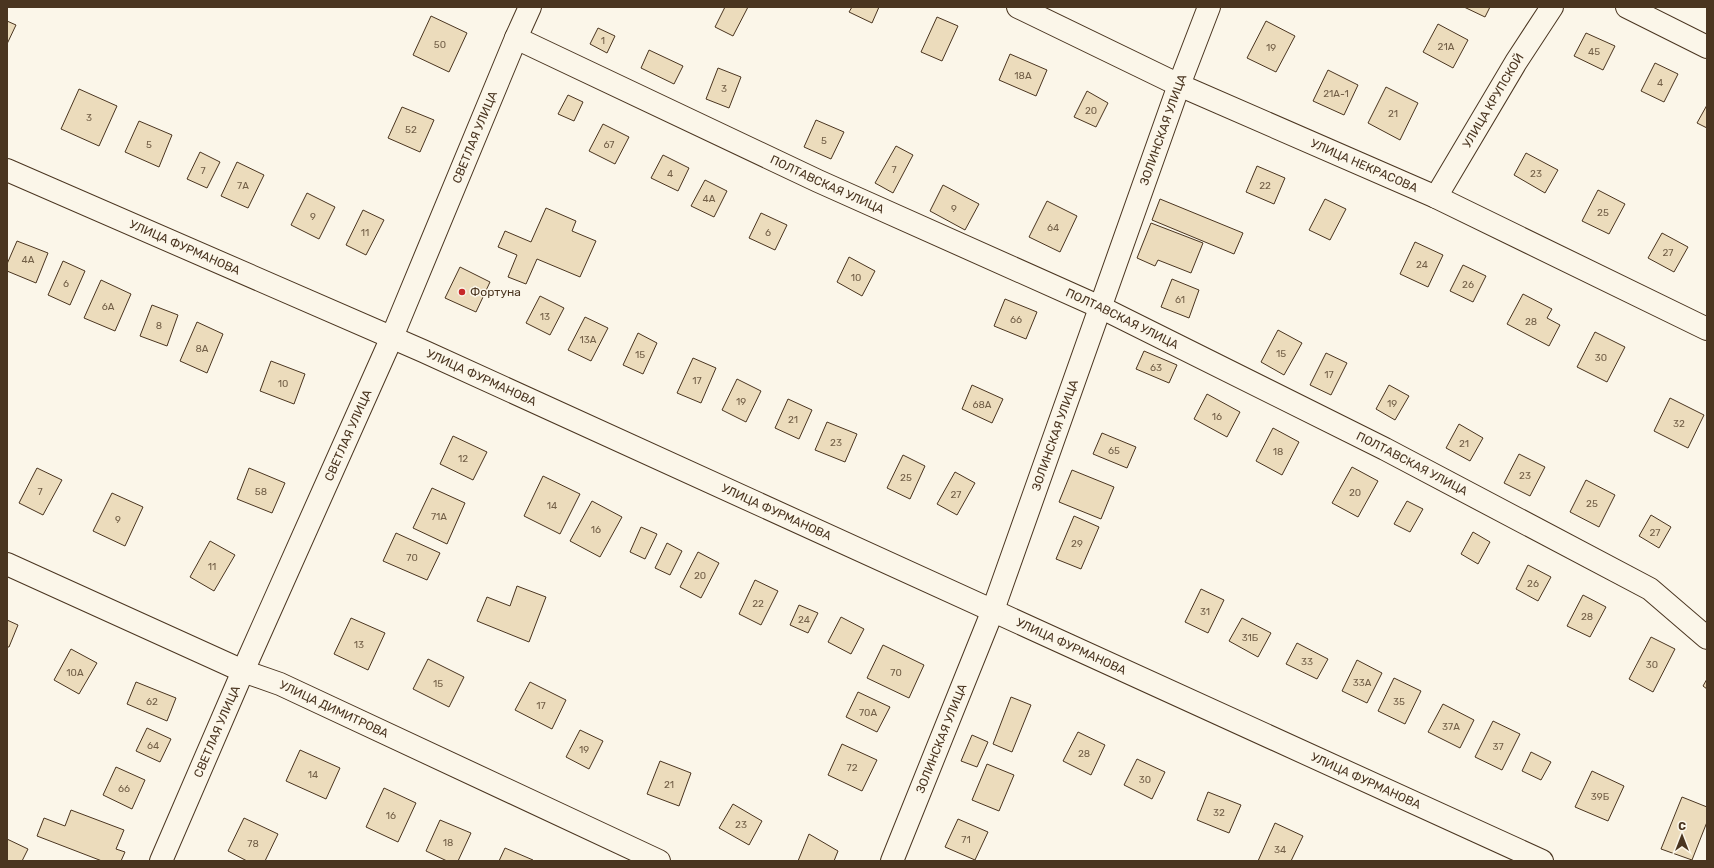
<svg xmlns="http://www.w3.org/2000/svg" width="1714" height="868" font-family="Rubik,sans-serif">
<rect width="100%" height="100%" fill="#fbf6e9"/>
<path fill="#ecdcbc" stroke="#4a3520" d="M725,7H748L733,36L715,27Z
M852,7H879L872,23L849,12Z
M1464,7H1490L1485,17Z
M431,16L467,33L449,72L413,55Z
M937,17L958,26L942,61L921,52Z
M7,21L16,25L7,44Z
M1266,21L1295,36L1276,72L1247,58Z
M1438,24L1468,40L1453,68L1423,52Z
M598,28L615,36L607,53L590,44Z
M1586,33L1615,46L1603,70L1574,56Z
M649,50L683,66L674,84L641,68Z
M1010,54L1047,70L1036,96L999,80Z
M1655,63L1678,74L1664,102L1641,91Z
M718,68L741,77L729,108L706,99Z
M1328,70L1358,85L1344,115L1313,101Z
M1386,87L1418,103L1400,140L1368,123Z
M79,89L117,106L99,146L61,129Z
M1087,91L1108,103L1096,127L1074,117Z
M568,95L583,102L574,121L558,114Z
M1707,105V128L1697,123Z
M402,107L434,120L420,152L388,138Z
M816,120L844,132L831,159L804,147Z
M139,121L172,135L159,167L125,152Z
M603,124L629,137L615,164L589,151Z
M896,146L913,155L893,193L875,183Z
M200,152L220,162L207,188L187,179Z
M1526,153L1558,170L1545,193L1514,175Z
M663,155L689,168L678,191L651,178Z
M237,162L264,175L248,208L221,196Z
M1257,166L1285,178L1274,204L1246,192Z
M705,180L727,191L714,217L691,206Z
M943,185L979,204L965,230L930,211Z
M1598,190L1625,204L1609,234L1582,221Z
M307,193L335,207L319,239L291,225Z
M1160,199L1243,233L1234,254L1152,220Z
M1325,199L1346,209L1330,240L1309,230Z
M1047,201L1077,216L1060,252L1029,237Z
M546,208L576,221L572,231L596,241L580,277L537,259L526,284L508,277L517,255L498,247L505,231L531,242Z
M363,210L384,220L366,255L346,245Z
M761,213L787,225L775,250L749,238Z
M1151,223L1203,243L1191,273L1158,260L1155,266L1137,258Z
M1662,233L1688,247L1674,272L1648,258Z
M17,241L48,253L36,283L7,271V264Z
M1415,242L1443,255L1428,287L1400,274Z
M849,257L875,271L862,296L837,282Z
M63,261L85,271L70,305L48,295Z
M1463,265L1486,276L1473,302L1450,291Z
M460,267L490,282L476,312L445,298Z
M1172,279L1199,290L1189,318L1161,307Z
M101,280L131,294L115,331L84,318Z
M1523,294L1552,309L1547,318L1560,325L1549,346L1507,324Z
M540,296L564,308L550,335L526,323Z
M1005,299L1037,312L1026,339L994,326Z
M152,305L178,315L167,346L140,336Z
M585,317L608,328L591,361L568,350Z
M197,322L223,334L207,373L180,361Z
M1278,330L1302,343L1284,375L1261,362Z
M1595,332L1625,347L1607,382L1577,367Z
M638,333L657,343L643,374L623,365Z
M1144,351L1177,365L1169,383L1136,369Z
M1326,353L1347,363L1331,395L1310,385Z
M693,358L716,368L701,403L677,393Z
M271,361L305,374L294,404L260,391Z
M737,379L761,391L746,422L722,410Z
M972,385L1003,399L992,423L962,409Z
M1389,385L1409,396L1395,420L1376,409Z
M1207,394L1240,412L1227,437L1194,419Z
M1670,398L1704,415L1688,448L1654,431Z
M788,399L812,410L799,439L775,428Z
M827,422L857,434L845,462L815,450Z
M1459,424L1483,438L1470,461L1446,448Z
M1273,428L1299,442L1282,475L1256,461Z
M1102,433L1136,447L1127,468L1093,454Z
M453,436L487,452L473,480L440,464Z
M1519,454L1545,467L1530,496L1504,483Z
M903,455L925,466L910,499L887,488Z
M1352,467L1378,481L1358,517L1332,503Z
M37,468L62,480L43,515L19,503Z
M249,468L285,483L272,513L237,499Z
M1072,470L1114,487L1101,519L1059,502Z
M955,472L975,483L957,515L937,504Z
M543,476L580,494L560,534L524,516Z
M1586,480L1615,495L1599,527L1570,512Z
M432,488L465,503L447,544L413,528Z
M112,493L143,507L125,546L93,531Z
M592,501L622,517L600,557L570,541Z
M1407,501L1423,509L1410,532L1394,524Z
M1651,515L1671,527L1659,548L1639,536Z
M1074,516L1099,527L1081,569L1056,559Z
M641,527L657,534L645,559L630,552Z
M1473,532L1490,542L1478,564L1461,554Z
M396,533L440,553L427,580L383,561Z
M210,541L235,555L214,591L190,577Z
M667,543L682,551L670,575L655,568Z
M698,552L719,563L701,598L680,587Z
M1528,565L1551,577L1538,601L1516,589Z
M755,580L778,591L761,625L739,614Z
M517,586L546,597L529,642L477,621L487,597L510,606Z
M1201,589L1224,600L1208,633L1185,622Z
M1583,595L1606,607L1590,637L1567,626Z
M799,605L818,613L808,633L790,625Z
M841,617L864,629L851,654L828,642Z
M351,618L385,633L368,670L334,654Z
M1242,618L1271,633L1258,657L1229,641Z
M7,620L18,625L9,647H7Z
M1651,637L1675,649L1653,692L1629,679Z
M1297,643L1328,659L1317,679L1286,664Z
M883,645L924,665L909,698L867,678Z
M71,649L97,663L79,694L54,680Z
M428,659L464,677L449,707L413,689Z
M1357,660L1382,673L1367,703L1342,691Z
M1394,678L1421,691L1405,724L1378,711Z
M1707,679V689L1703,686Z
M136,682L176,698L167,721L127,704Z
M530,682L566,700L552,729L515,710Z
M858,692L890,707L877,732L846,717Z
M1011,697L1031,705L1012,752L993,744Z
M1443,704L1474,720L1460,748L1428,732Z
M1493,721L1520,734L1502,770L1475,757Z
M147,728L171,739L160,762L136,751Z
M580,730L603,741L589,769L566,757Z
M1078,732L1105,745L1091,775L1063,761Z
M972,735L988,742L977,767L961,761Z
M842,744L877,760L862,791L828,775Z
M300,750L340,768L326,799L286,781Z
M1531,752L1551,762L1541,780L1522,771Z
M1137,759L1165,772L1152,799L1124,785Z
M660,761L691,773L679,806L647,794Z
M987,764L1014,775L999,811L972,800Z
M116,767L145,780L132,809L103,795Z
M1592,771L1624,786L1608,821L1575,807Z
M384,788L416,803L398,842L366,827Z
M1208,792L1241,805L1229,833L1197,820Z
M1682,797L1707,807V822L1692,860L1661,849Z
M733,804L762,821L749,845L719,828Z
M71,810L124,830L116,849L125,852L121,861H102L37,836L44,818L65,826Z
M244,818L278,834L265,861H247L228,851Z
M958,819L988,832L975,860L945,847Z
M440,820L471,833L458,861H447L426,851Z
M1275,823L1303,836L1291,861H1258Z
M809,834L838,851L834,861H798Z
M7,839L28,849L22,861H7Z
M505,848L533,860L532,861H499Z"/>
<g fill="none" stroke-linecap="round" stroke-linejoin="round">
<defs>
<g id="minor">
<path id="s1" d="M1018,7L1179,85L1436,197L1707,329"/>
<path d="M1627,7L1707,47"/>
<path id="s2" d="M516,38L818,181L1100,307L1385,449L1650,589L1707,638"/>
<path id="s3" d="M7,170L423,351L1542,861"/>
<path id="s4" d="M1436,197L1516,62L1552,7"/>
<path id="s5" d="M7,564L243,671L280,684L659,861"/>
<path id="s6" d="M892,861L993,610L1179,85L1209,7"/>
</g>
<g id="major">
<path id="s7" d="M161,861L243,671L392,337L516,38L530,7"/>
</g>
</defs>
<use href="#minor" stroke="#4a3520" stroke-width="24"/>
<use href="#major" stroke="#4a3520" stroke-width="24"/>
<use href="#minor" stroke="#fbf6e9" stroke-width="22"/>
<use href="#major" stroke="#fbf6e9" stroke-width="22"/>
</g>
<circle fill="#c62828" stroke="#fbf6e9" stroke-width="1.5" cx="462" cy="292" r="4"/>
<g text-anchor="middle" stroke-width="3" stroke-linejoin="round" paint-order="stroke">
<g font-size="10" fill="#725f47">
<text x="603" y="44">1</text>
<text x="440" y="48">50</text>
<text x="1446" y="50">21А</text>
<text x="1271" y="51">19</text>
<text x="1594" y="55">45</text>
<text x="1023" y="79">18А</text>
<text x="1660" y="86">4</text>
<text x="724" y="92">3</text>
<text x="1336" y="97">21А-1</text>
<text x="1091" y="114">20</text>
<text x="1393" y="117">21</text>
<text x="89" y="121">3</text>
<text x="411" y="133">52</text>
<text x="824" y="144">5</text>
<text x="149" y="148">5</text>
<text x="609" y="148">67</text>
<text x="894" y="173">7</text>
<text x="203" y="174">7</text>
<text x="670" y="177">4</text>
<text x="1536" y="177">23</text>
<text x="243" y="189">7А</text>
<text x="1265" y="189">22</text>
<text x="709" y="202">4А</text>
<text x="954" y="212">9</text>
<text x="1603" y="216">25</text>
<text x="313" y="220">9</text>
<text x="1053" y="231">64</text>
<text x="365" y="236">11</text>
<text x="768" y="236">6</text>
<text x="1668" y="256">27</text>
<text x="28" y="263">4А</text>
<text x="1422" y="268">24</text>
<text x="856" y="281">10</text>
<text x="66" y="287">6</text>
<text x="1468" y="288">26</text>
<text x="1180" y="303">61</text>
<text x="108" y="310">6А</text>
<text x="545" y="320">13</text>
<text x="1016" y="323">66</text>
<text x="1531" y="325">28</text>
<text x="159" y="329">8</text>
<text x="588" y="343">13А</text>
<text x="202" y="352">8А</text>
<text x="1281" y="357">15</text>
<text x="640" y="358">15</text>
<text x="1601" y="361">30</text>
<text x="1156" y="371">63</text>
<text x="1329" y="378">17</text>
<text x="697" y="384">17</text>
<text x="283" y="387">10</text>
<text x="741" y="405">19</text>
<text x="1392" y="407">19</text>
<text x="982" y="408">68А</text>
<text x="1217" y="420">16</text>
<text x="793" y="423">21</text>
<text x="1679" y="427">32</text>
<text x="836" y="446">23</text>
<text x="1464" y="447">21</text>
<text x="1114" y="454">65</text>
<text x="1278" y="455">18</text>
<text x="463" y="462">12</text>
<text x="1525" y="479">23</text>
<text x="906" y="481">25</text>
<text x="40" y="495">7</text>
<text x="261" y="495">58</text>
<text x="1355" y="496">20</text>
<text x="956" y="498">27</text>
<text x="1592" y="507">25</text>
<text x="552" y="509">14</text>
<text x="439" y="520">71А</text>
<text x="118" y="523">9</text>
<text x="596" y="533">16</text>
<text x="1655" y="536">27</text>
<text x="1077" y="547">29</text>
<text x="412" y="561">70</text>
<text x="212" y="570">11</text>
<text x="700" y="579">20</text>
<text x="1533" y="587">26</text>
<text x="758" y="607">22</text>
<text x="1205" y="615">31</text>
<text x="1587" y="620">28</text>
<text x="804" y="623">24</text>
<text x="1250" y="641">31Б</text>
<text x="359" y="648">13</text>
<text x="1307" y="665">33</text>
<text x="1652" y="668">30</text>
<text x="75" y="676">10А</text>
<text x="896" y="676">70</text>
<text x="1362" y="686">33А</text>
<text x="438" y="687">15</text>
<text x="152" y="705">62</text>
<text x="1399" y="705">35</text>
<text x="541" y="709">17</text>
<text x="868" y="716">70А</text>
<text x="1451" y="730">37А</text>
<text x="153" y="749">64</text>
<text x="1498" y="750">37</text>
<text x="584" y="753">19</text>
<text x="1084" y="757">28</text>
<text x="852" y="771">72</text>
<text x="313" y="778">14</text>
<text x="1145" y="783">30</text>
<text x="669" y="788">21</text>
<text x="124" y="792">66</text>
<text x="1600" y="800">39Б</text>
<text x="1219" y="816">32</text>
<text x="391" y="819">16</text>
<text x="741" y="828">23</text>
<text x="966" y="843">71</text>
<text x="448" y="846">18</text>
<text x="253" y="847">78</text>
<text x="1280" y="853">34</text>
</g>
<g font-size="12" fill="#4a3520" stroke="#fbf6e9">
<text dy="4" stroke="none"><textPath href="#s4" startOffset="112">УЛИЦА КРУПСКОЙ</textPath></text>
<text dy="4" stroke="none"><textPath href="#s6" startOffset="780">ЗОЛИНСКАЯ УЛИЦА</textPath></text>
<text dy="4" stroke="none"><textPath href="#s7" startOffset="789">СВЕТЛАЯ УЛИЦА</textPath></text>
<text dy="4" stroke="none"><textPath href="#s1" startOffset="381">УЛИЦА НЕКРАСОВА</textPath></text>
<text dy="4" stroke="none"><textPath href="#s2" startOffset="344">ПОЛТАВСКАЯ УЛИЦА</textPath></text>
<text dy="4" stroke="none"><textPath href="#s3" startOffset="194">УЛИЦА ФУРМАНОВА</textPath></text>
<text dy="4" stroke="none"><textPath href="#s2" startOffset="668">ПОЛТАВСКАЯ УЛИЦА</textPath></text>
<text dy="4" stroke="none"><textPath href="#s3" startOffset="518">УЛИЦА ФУРМАНОВА</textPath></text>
<text dy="4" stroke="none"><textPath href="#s7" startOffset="465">СВЕТЛАЯ УЛИЦА</textPath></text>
<text dy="4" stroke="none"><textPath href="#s6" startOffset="456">ЗОЛИНСКАЯ УЛИЦА</textPath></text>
<text dy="4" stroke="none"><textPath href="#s2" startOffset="992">ПОЛТАВСКАЯ УЛИЦА</textPath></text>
<text dy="4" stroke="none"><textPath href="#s3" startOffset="842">УЛИЦА ФУРМАНОВА</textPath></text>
<text dy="4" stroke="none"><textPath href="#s3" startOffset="1166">УЛИЦА ФУРМАНОВА</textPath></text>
<text dy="4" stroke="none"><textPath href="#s5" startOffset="358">УЛИЦА ДИМИТРОВА</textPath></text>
<text dy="4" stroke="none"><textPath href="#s7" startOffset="141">СВЕТЛАЯ УЛИЦА</textPath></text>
<text dy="4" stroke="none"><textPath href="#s6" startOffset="132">ЗОЛИНСКАЯ УЛИЦА</textPath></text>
<text dy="4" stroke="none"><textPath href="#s3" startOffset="1490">УЛИЦА ФУРМАНОВА</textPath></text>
</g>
<g font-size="12" fill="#4a3520" stroke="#fbf6e9" text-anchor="start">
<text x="470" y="296">Фортуна</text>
</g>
</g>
<rect width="1714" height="868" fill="none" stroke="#4a3520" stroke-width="16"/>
<g transform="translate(1682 836)" stroke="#fbf6e9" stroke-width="3" paint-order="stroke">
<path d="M0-3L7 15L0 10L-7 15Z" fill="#4a3520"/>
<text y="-6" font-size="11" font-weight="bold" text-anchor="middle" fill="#4a3520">С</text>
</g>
</svg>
